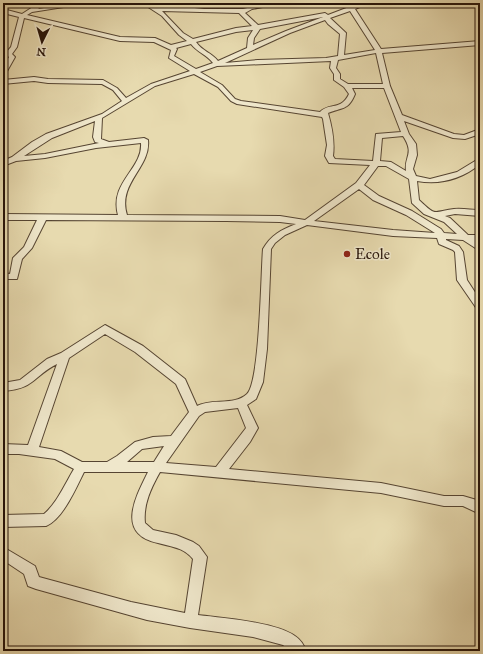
<svg xmlns="http://www.w3.org/2000/svg" width="483" height="654" font-family="'IM FELL Great Primer',serif">
<rect width="100%" height="100%" fill="#e7daaf"/>
<filter id="stains"><feTurbulence type="fractalNoise" baseFrequency=".005" numOctaves="4"/><feColorMatrix values="0 0 0 0 .2 0 0 0 0 .09 0 0 0 0 .02 0 0 0 .5 -.17"/></filter>
<radialGradient id="worn" r=".72"><stop offset=".6" stop-color="#630" stop-opacity="0"/><stop offset="1" stop-color="#630" stop-opacity=".3"/></radialGradient>
<g fill="none" stroke-linecap="round" stroke-linejoin="round">
<defs>
<path id="minor" d="M39,3H46L38,9L75,3H89L32,12L27,15L120,37L155,38L171,45L187,41L179,35L162,16L142,3H149L157,8L185,7L204,9H243L270,3H283L252,9L245,13L258,25L325,13L328,15L349,7L348,3H354V5L361,3H369L355,9L381,49L480,41V45L382,53L390,86L402,115L454,134L464,135L480,129V134L465,139L453,138L404,121L409,134L416,144L417,155L413,169L416,176L430,179L457,172L480,158V164C462,179 440,185 417,181L419,200C437,217 432,212 454,209C462,208 472,210 480,210V216L455,214L445,216L450,218L468,235H480V241L475,240L480,244V251L463,240L446,239V240L459,246L463,252L467,280L480,300V310L477,309L457,280L455,252L453,250L439,244L437,238L393,236L307,225L285,235L275,243L271,249L267,349L263,382L256,399L247,405L258,428L250,442L229,469L381,483L444,496H463L480,501V514L463,506H444L381,493L160,472C151,488 143,505 145,523L153,530L176,535L193,542L199,546L207,557L198,615C223,618 275,622 295,636C301,640 304,645 306,651H290L283,645L253,637L190,628L147,620L36,589L28,586L24,574L3,560V547L35,566L39,577L131,602L185,613L193,559C183,547 172,547 158,543C116,534 135,498 148,472H84C76,488 63,519 46,526L3,527V515L44,514C57,503 65,484 74,469L55,459L19,454H3V444L28,445L57,364C33,376 35,389 3,391V383L20,380L47,359L61,353L105,325L143,346L185,379L197,406C212,398 234,406 247,394C260,382 261,272 263,249C271,235 281,230 296,224L280,222L226,221L46,220L32,248L22,259L17,279H3V273L10,274L13,258L24,247L37,220H3V214L118,215C109,182 143,169 141,143L96,148L45,158L16,161L3,166V161L12,157L32,142L46,134L102,114L122,101L113,90L102,84L48,83L34,81L3,84V80L34,77L48,79L103,80L117,88L126,98L151,84L190,71L169,58L171,50L154,42L120,41L24,18L17,47L12,54L15,57L6,73L3,75V67L9,57L5,54L11,47L19,17L3,13V9L22,14ZM162,11L239,13L252,26L236,28L193,39L183,33ZM350,11L375,50L344,55L346,33L330,18ZM323,17L286,31L253,45L254,38L260,29ZM325,20L328,24L340,34L338,56L326,58L258,60L225,63L290,33ZM253,30L248,38L247,48L218,61C212,53 202,51 196,42L236,32ZM191,44C197,52 207,55 213,63L196,69L174,56L177,49L176,48ZM376,53L383,84H348L340,79V74L336,68L338,60ZM331,61L330,68L334,74V80L344,87L349,94C341,111 330,102 320,112L241,101L235,99L222,85L200,72L217,66ZM194,74L218,87L231,101L237,104L322,117L323,119L327,145L325,156L329,163L370,165L356,183L305,220L280,216L127,215C117,183 151,168 148,140L144,138L109,142L101,139L102,118L155,86ZM352,88H384L401,132L376,134L373,161L335,159L333,156C335,141 332,127 328,113C342,107 348,111 355,94ZM95,121L93,137L95,142L99,143L45,154L24,156L52,138ZM403,136C415,154 404,156 406,171L391,162L380,161L382,138ZM378,166H386L409,179L412,203L424,214L444,222L457,234L444,233L441,229L412,211L379,196L364,185ZM359,189L373,200L406,215L435,233L393,230L314,221ZM105,334L135,352L176,384L189,412L171,436L153,437L135,442L117,456L107,462H82L61,451L39,447L69,358ZM238,408L246,428L216,467L166,463L199,416L205,412ZM164,446L154,462H127L142,449Z"/>
</defs>
<use href="#minor" stroke="#564532" stroke-width="2"/>
<use href="#minor" fill="#efe7cb" fill-rule="evenodd"/>
</g>
<circle fill="#8f2418" stroke="#efe7cb" stroke-width="1.5" cx="347" cy="254" r="4"/>
<g text-anchor="middle" stroke-width="3" stroke-linejoin="round" paint-order="stroke">
<g font-size="15" fill="#261309" stroke="#efe7cb" text-anchor="start">
<text x="355" y="259">Ecole</text>
</g>
</g>
<rect width="483" height="654" fill="none" stroke="#e7daaf" stroke-width="16"/>
<rect x="4" y="4" width="475" height="646" fill="none" stroke="#261309" stroke-width="2"/>
<rect x="8" y="8" width="467" height="638" fill="none" stroke="#261309"/>
<g transform="translate(42 42) rotate(185)" stroke="#efe7cb" stroke-width="3" paint-order="stroke">
<path d="M0-3L7 15L0 10L-7 15Z" fill="#261309"/>
<text y="-6" font-size="11" font-weight="bold" text-anchor="middle" fill="#261309">N</text>
</g>
<rect width="100%" height="100%" filter="url(#stains)"/>
<rect width="100%" height="100%" fill="url(#worn)"/>
</svg>
